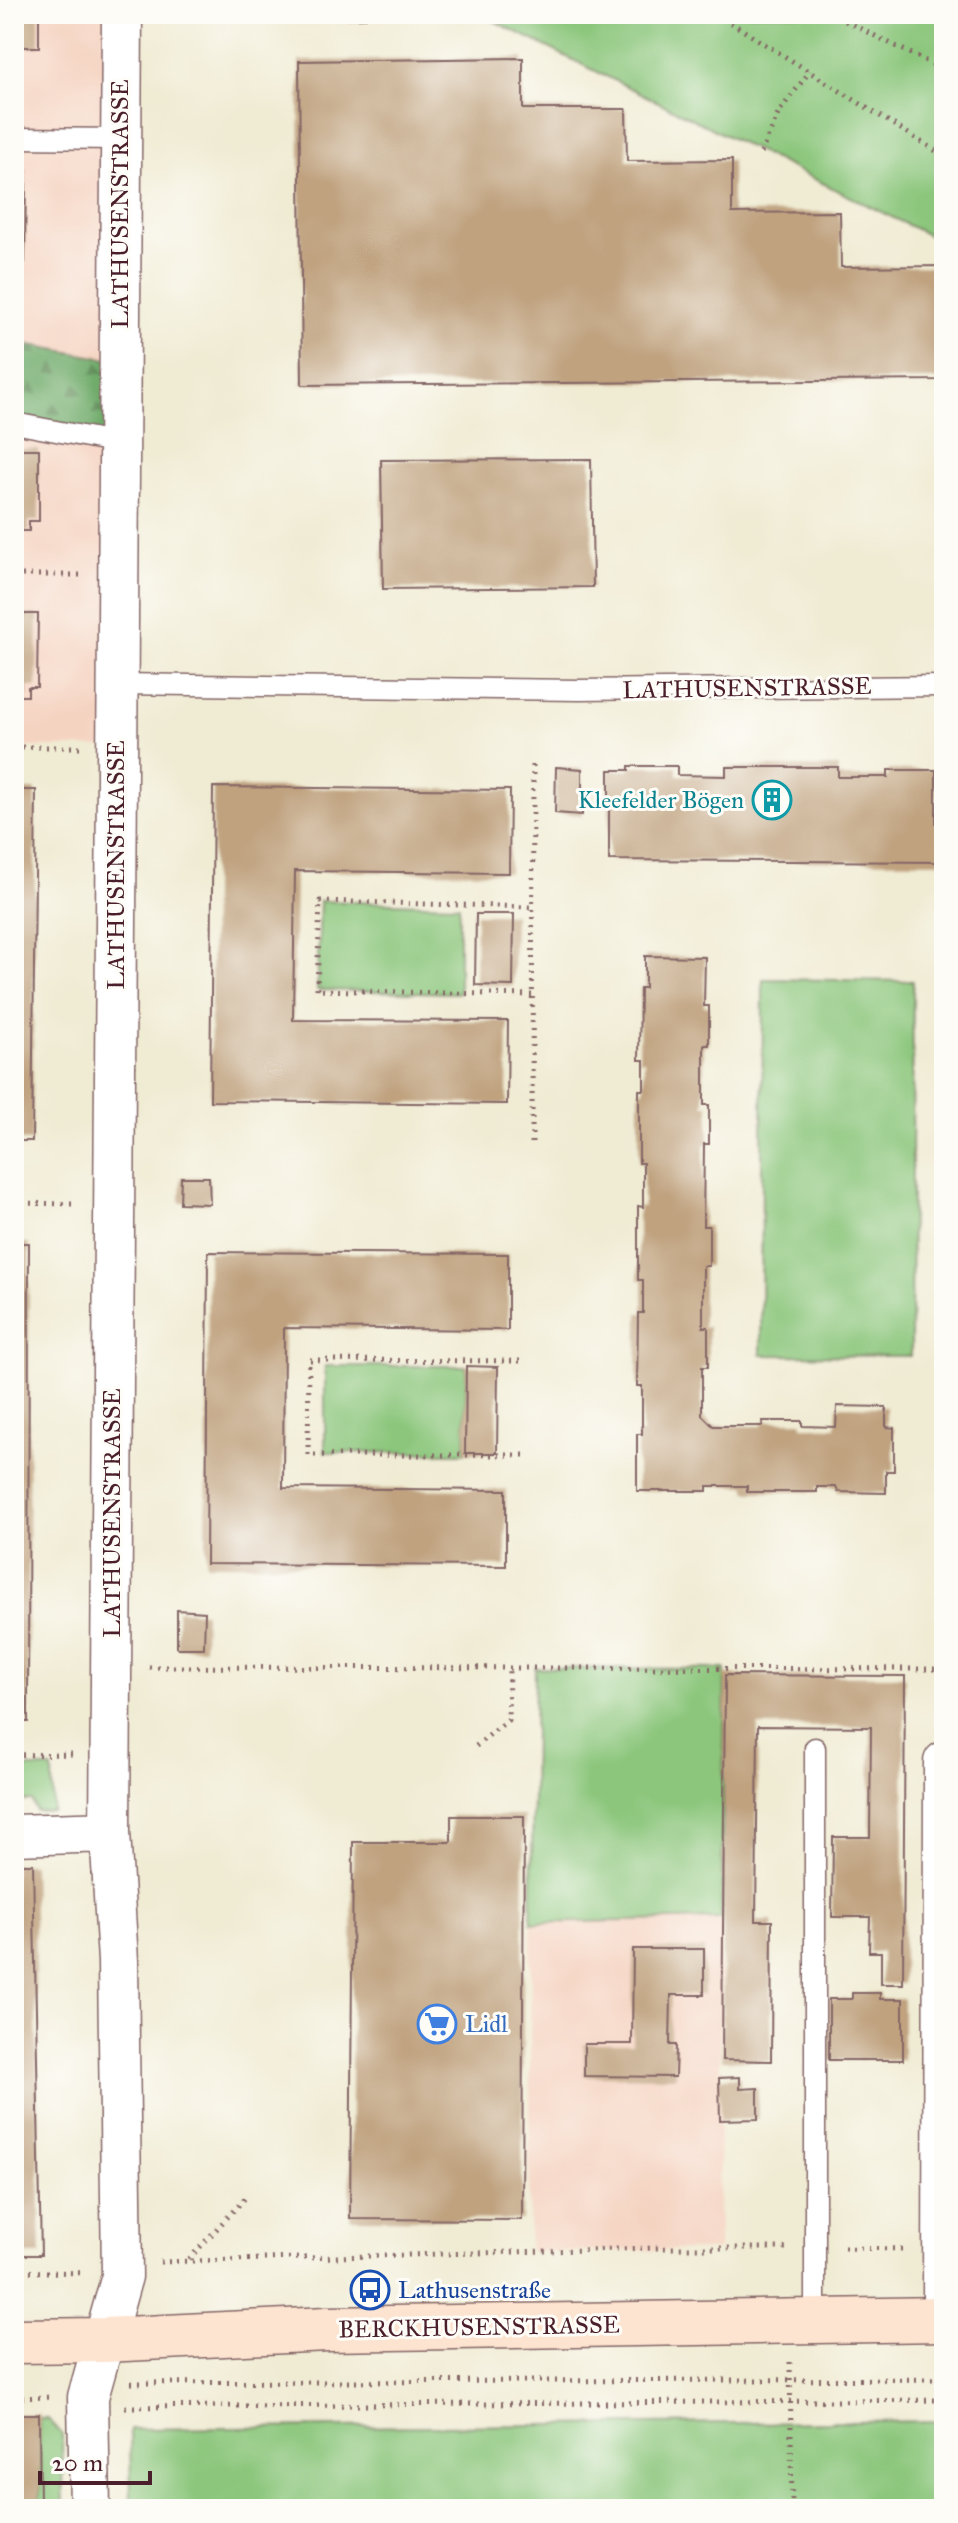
<svg xmlns="http://www.w3.org/2000/svg" width="958" height="2523" font-family="'IM FELL Great Primer',serif">
<defs>
<pattern id="forest-firs" width="22" height="20" patternUnits="userSpaceOnUse" patternTransform="scale(2)"><rect width="22" height="20" fill="#70ab6b"/><path d="M5 1l3.5 6h-7zM16 11l3.5 6h-7z" fill="#5e8b58"/></pattern>
</defs>
<rect width="100%" height="100%" fill="#fdfcf7"/>
<filter id="ink" filterUnits="userSpaceOnUse"><feTurbulence type="fractalNoise" baseFrequency=".0125" numOctaves="2"/><feDisplacementMap in="SourceGraphic" scale="16" xChannelSelector="R" yChannelSelector="G"/><feConvolveMatrix kernelMatrix="1 2 1 2 8 2 1 2 1" color-interpolation-filters="sRGB"/></filter>
<filter id="wash" filterUnits="userSpaceOnUse"><feTurbulence type="fractalNoise" baseFrequency=".006" numOctaves="4" result="noise"/><feDisplacementMap in="SourceGraphic" scale="32" xChannelSelector="R" yChannelSelector="G"/><feGaussianBlur stdDeviation="1.8" result="paint"/><feColorMatrix in="noise" values="0 0 0 0 0 0 0 0 0 0 0 0 0 0 0 0 0 1.4 0 .05"/><feComposite in="paint" operator="in"/></filter>
<g filter="url(#wash)">
<rect width="100%" height="100%" fill="#f0ebd3"/>
<path fill="#f5d3c1" d="M14,14H124L117,747H14Z
M721,1919L719,2250L529,2251L531,1923Z"/>
<path fill="#8bc67b" stroke="#6a7253" stroke-width="2" d="M480,14H944V243Z
M320,901L459,905V993L317,990Z
M763,979L913,981L911,1356L761,1355Z
M325,1366H466L465,1453L325,1452Z
M535,1668L725,1669L721,1919L531,1923Z
M14,1768H52L53,1811H36L32,1801H14Z
M39,2418L48,2419L62,2434L64,2509H40Z
M944,2421V2509H131L130,2429Z"/>
<path fill="url(#forest-firs)" stroke="#5d654b" stroke-width="2" d="M14,342L119,361V443L14,423Z"/>
<g id="blocks">
<path fill="#c0a27f" d="M14,14H39V47H14Z
M299,14H366V18L299,19Z
M523,58V109H626L627,161L732,160V213L840,212L841,267L944,266V380L302,385L299,61Z
M14,170H26L25,262H14Z
M14,449H39V521H29V531H14Z
M591,459L593,587L383,589L381,460Z
M14,614H38L37,687H28V696H14Z
M629,766H677V775L726,776V767H838V777H888V770H936V823H940V862L609,860V770H629Z
M556,767L582,769V815L555,813Z
M213,787L510,790L509,873L295,871L293,1020L508,1021L507,1104L210,1101Z
M14,790H36L32,1141H14Z
M476,914H514L513,986L475,985Z
M645,956L705,957L704,1006H709V1045H704V1105H709V1144H704L703,1226H709V1266H703V1327H708V1367H702V1415L713,1426H762L763,1421H802V1426L836,1427L837,1406L886,1407V1427L894,1428V1471H886V1493L838,1492L836,1487H817V1492H747V1486H707V1491H637V1434H642V1386H637L638,1313H643V1280H638V1206L643,1207V1163H639V1090H644V1060H639L640,988H645Z
M181,1177H209L210,1204L180,1203Z
M14,1243H29L28,1722H14Z
M208,1252L508,1254V1330L284,1328L283,1488L506,1490V1566L206,1564Z
M466,1366L498,1367L497,1453H465Z
M177,1610L205,1612L204,1648H177Z
M725,1675L905,1676L903,1984H881V1952H869L870,1917H832L833,1837H870L871,1727L758,1726L756,1921H772L771,2061L722,2060Z
M451,1816H524L522,2220L350,2219L353,1842H451Z
M14,1864H33L41,2255H14Z
M633,1949H704V1995H671L670,2045H676L675,2077L584,2076V2044H632Z
M852,1993H880V1999H903V2060H829V1999H852Z
M740,2077V2089L758,2088V2119L720,2120L719,2078Z
M14,2414H39L40,2509H14Z"/>
</g>
</g>
<g filter="url(#ink)">
<use href="#blocks" fill-opacity="0" stroke="#846666" stroke-width="2"/>
<g fill="none" stroke-linecap="round" stroke-linejoin="round">
<defs>
<path id="lane" d="M14,138L121,139
M14,423L119,443
M117,684L579,690L944,686
M815,2321V1748"/>
<path id="street" d="M14,1835L110,1832
M943,2319L944,1762
M90,2509L88,2397L122,2276L118,1961L110,1832L122,14"/>
<path id="secondary" d="M14,2341L105,2340L327,2329L944,2319"/>
</defs>
<use href="#lane" stroke="#846666" stroke-width="23"/>
<use href="#street" stroke="#846666" stroke-width="43"/>
<use href="#secondary" stroke="#846666" stroke-width="47"/>
<path stroke="#846666" stroke-width="5" stroke-dasharray="2 6" stroke-linecap="butt" d="M717,14L944,156
M831,14L944,70
M761,153L779,112L810,71
M14,575H81
M14,747H81
M532,995L317,990L320,901L532,907
M532,1143L533,759
M14,1203L77,1204
M524,1455H308L309,1360L526,1361
M149,1667L944,1669
M476,1746L508,1720L509,1668
M14,1755L73,1754
M844,2248L906,2249
M189,2259L246,2197
M160,2262L653,2248H790
M14,2271L85,2273
M790,2362L792,2509
M131,2383L944,2379
M14,2398L53,2397
M125,2407L944,2400"/>
<use href="#lane" stroke="#fff" stroke-width="20"/>
<use href="#street" stroke="#fff" stroke-width="40"/>
<use href="#secondary" stroke="#fde4d0" stroke-width="44"/>
</g>
</g>
<defs>
<symbol id="building-ring" viewBox="-11 -11 22 22"><circle r="9.5" fill="#fdfcf7" stroke="#0f9aa8" stroke-width="1.5"/><path d="M-4-6H4V6H1V3H-1V6H-4ZM-2.5-4.3h1.7v1.8h-1.7ZM.8-4.3h1.7v1.8H.8ZM-2.5-1h1.7V.8h-1.7ZM.8-1h1.7V.8H.8Z" fill="#0f9aa8"/></symbol>
<symbol id="supermarket-ring" viewBox="-11 -11 22 22"><circle r="9.5" fill="#fdfcf7" stroke="#3f7fe0" stroke-width="1.5"/><path d="M-6-5.5h2.5l.6 2H6L4.5 2H-2.5L-4.4-4H-6ZM-1.5 3.2a1.3 1.3 0 1 0 .1 0ZM3 3.2a1.3 1.3 0 1 0 .1 0Z" fill="#3f7fe0"/></symbol>
<symbol id="bus-ring" viewBox="-11 -11 22 22"><circle r="9.5" fill="#fdfcf7" stroke="#1a4fb4" stroke-width="1.5"/><path d="M-5-6H5V4H4V6H2V4H-2V6H-4V4H-5ZM-3.5-4V0h7V-4ZM-3.5 1.2v1.5H-2V1.2ZM2 1.2v1.5H3.5V1.2Z" fill="#1a4fb4"/></symbol>
</defs>
<g fill-rule="evenodd">
<use href="#building-ring" x="750" y="778" width="44" height="44"/>
<use href="#supermarket-ring" x="415" y="2002" width="44" height="44"/>
<use href="#bus-ring" x="348" y="2268" width="44" height="44"/>
</g>
<g text-anchor="middle" stroke-width="6" stroke-linejoin="round" paint-order="stroke">
<g font-size="24" fill="#4a1f2b" stroke="#fdfcf7">
<text transform="translate(120 204) rotate(-90)" y="8">LATHUSENSTRASSE</text>
<text transform="translate(747 688) rotate(-1)" y="8">LATHUSENSTRASSE</text>
<text transform="translate(116 865) rotate(-90)" y="8">LATHUSENSTRASSE</text>
<text transform="translate(112 1513) rotate(-90)" y="8">LATHUSENSTRASSE</text>
<text transform="translate(479 2327) rotate(-1)" y="8">BERCKHUSENSTRASSE</text>
</g>
<g font-size="24" fill="#0d838f" stroke="#fdfcf7" text-anchor="end">
<text x="744" y="808">Kleefelder Bögen</text>
</g>
<g font-size="24" fill="#366cbe" stroke="#fdfcf7" text-anchor="start">
<text x="465" y="2032">Lidl</text>
</g>
<g font-size="24" fill="#164399" stroke="#fdfcf7" text-anchor="start">
<text x="398" y="2298">Lathusenstraße</text>
</g>
</g>
<rect width="958" height="2523" fill="none" stroke="#fdfcf7" stroke-width="48"/>
<path d="M40 2471v12h110v-12" fill="none" stroke="#4a1f2b" stroke-width="4"/>
<text x="52" y="2471" font-size="24" fill="#4a1f2b" stroke="#fdfcf7" stroke-width="6" paint-order="stroke">20 m</text>
</svg>
